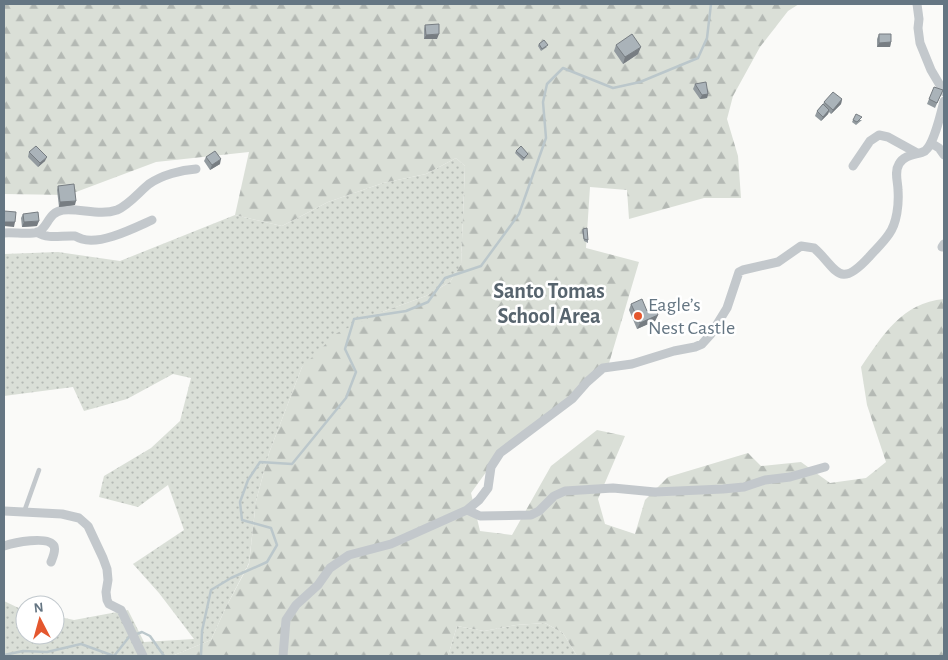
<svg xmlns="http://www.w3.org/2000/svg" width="948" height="660" font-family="'Alegreya Sans',sans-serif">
<defs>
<pattern id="grass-dots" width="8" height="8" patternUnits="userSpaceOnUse" patternTransform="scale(1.25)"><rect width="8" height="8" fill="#dadfd7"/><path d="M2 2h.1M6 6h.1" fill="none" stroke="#b4b9b4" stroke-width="1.8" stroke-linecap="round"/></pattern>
<pattern id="forest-firs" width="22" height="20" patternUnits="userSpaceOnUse" patternTransform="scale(1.25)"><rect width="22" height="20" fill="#dadfd7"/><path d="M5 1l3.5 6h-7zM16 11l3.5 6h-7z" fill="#b4b9b4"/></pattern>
</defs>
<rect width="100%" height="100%" fill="#fafaf8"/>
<path fill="url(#grass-dots)" d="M456,158L465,166L461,264L450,282L426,296L382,312L302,367L269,453L256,501L249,563L226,607L211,640L172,656H4V601L25,611V635H55V616L74,620L128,610L144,642L194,639L159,593L133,564L184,530L168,485L138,507L99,497L104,476L151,448L180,421L191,378L173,374L127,399L84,411L73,387L4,396V254L58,252L120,261L235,215L282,226L328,202L383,183L426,174Z
M545,623L563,633L577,656H448L457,626L484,631L516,625Z"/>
<path fill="url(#forest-firs)" d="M4,4H799L788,11L760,47L733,96L727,119L738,156L741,198H704L629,219L627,190L590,187L586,248L639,262L607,370L497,457L471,493L480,531L512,535L551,466L597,430L625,436L598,499L605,524L635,534L645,500L668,477L748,453L761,466L801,462L830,483L866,478L886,462L867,405L861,367C883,335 902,303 944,299V656H577L563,633L545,623L516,625L484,631L457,626L448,656H172L211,640L226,607L249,564L256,501L269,453L302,367L337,333L382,312L426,296L450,282L461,264L465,166L456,158L426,174L383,183L328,202L282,226L235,215L249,152L156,162L68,195L4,194Z"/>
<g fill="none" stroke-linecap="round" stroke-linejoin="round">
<path stroke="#bbc7cb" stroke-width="2.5" d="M4,655L23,651L47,652L81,644L114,656L129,637L142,632L150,636L164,656
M201,656L202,631L211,590L231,578L267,562L277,545L271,528L242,520L240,502L248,480L260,462L292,464L346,398L356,372L345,349L354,319L406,311L428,302L445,278L481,266L519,214L546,138L543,102L547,84L563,68L613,88L640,82L698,58L707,38L711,4"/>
<path stroke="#c3c8cc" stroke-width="4.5" d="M24,512L39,470"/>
<path stroke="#c3c8cc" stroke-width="9" d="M917,4L919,19L918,28L920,43L931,70L944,92
M931,143L939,148L944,155
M853,166L870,141L879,135L888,137L917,153
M37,232C49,240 61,235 75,236C77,237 79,238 82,239C101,245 134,228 152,220
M4,233C13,232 30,235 38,232C48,228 48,212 63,210C80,208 100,216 117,210C129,205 139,192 149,184C162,175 181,170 196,169
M942,247L944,244
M467,510L480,516L531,515L539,511L554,496L565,491L613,488L655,492L723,489L744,487L765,480L790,477L825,467
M4,511L62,514L79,518L88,526L103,558L107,569L108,580L106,592L107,600L109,604L121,610L143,656
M4,546C13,543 48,535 54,546C56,551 53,557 51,562
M283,656L286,620L296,605L318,585L330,568L349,555L391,544L467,510L479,500L488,488L491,467L500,453L572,399L587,382L603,368L632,364L674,351L695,347L702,344L711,334L727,308L739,272L743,270L778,262L801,246L814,248C837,268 838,291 869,257C875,250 883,243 889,234C897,223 899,204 898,190C898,182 894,172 899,164C904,154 918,155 925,151C934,144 941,113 944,101"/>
</g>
<path fill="#929a9f" d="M425,25L437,39H424V29Z
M879,34L891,42L890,47H877V39Z
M539,44L547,47L541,51L538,46Z
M616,45L638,54L623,64L614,51Z
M695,84L708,94L707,98L700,99L693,89Z
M943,90L935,108L927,104L929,99Z
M842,99L841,104L831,114L829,112L828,114L821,121L815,116L817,111L823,104L824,102Z
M853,120H862L856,125L852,122Z
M516,151L527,156L523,161L515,153Z
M29,152L45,161L38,167L28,157Z
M206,157L220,164L210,170L204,161Z
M58,186L75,205L59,207L57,190Z
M23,214L37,226L22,227L21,218Z
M583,229L588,240V243L584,241L582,231Z
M631,304L647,311L658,315L655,321L637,329L629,310Z"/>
<path fill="#777d82" d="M439,34L437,39H424L426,35Z
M891,42L890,47H877L879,43Z
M641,47L638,54L623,64L625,57Z
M708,94L707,98L700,99L702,95Z
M842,99L841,104L831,114L833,110Z
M829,110L828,114L821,121L823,117Z
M47,157L45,161L38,167L40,163Z
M221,159L220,164L210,170L212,165Z
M76,201L75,205L59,207L60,202Z
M39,221L37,226L22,227L24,222Z
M4,222H15L14,227L4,226Z
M658,315L655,321L637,329L640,323Z"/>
<path fill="#aab3b9" stroke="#777d82" d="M439,24V34L426,35L425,25Z
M632,34L641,47L625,57L616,45Z
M879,34H891V42L879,43Z
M544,40L548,45L542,49L539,44Z
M706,82L708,94L702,95L695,84Z
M934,87L943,90L937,103L929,99Z
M833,92L842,99L833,110L824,102Z
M823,104L829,110L823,117L817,111Z
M856,114L862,117L857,122L853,120Z
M36,146L47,157L40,163L29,152Z
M521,146L528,154L524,158L516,151Z
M215,151L221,159L212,165L206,157Z
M74,184L76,201L60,202L58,186Z
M4,211L16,212L15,222H4Z
M38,212L39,221L24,222L23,214Z
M587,228L588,240L584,239L583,229Z
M642,299L647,311L655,307L658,315L640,323L631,304Z"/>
<circle fill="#e4572e" stroke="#fff" stroke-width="2" cx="638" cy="316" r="5"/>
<g text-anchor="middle" stroke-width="5" stroke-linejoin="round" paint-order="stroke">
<g font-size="20" fill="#657683" stroke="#fff" text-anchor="start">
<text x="648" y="311">Eagle’s<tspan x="648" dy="23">Nest Castle</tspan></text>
</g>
<g font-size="22" font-weight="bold" fill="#57646e" stroke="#fff">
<text x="549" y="298">Santo Tomas<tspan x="549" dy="25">School Area</tspan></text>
</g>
</g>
<rect width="948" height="660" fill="none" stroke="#657683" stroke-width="10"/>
<g transform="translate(40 620) rotate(354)"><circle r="24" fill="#ffffff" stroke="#c1c8cd"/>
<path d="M0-4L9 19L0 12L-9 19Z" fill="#e4572e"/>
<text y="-8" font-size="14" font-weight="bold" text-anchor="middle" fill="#657683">N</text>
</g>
</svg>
